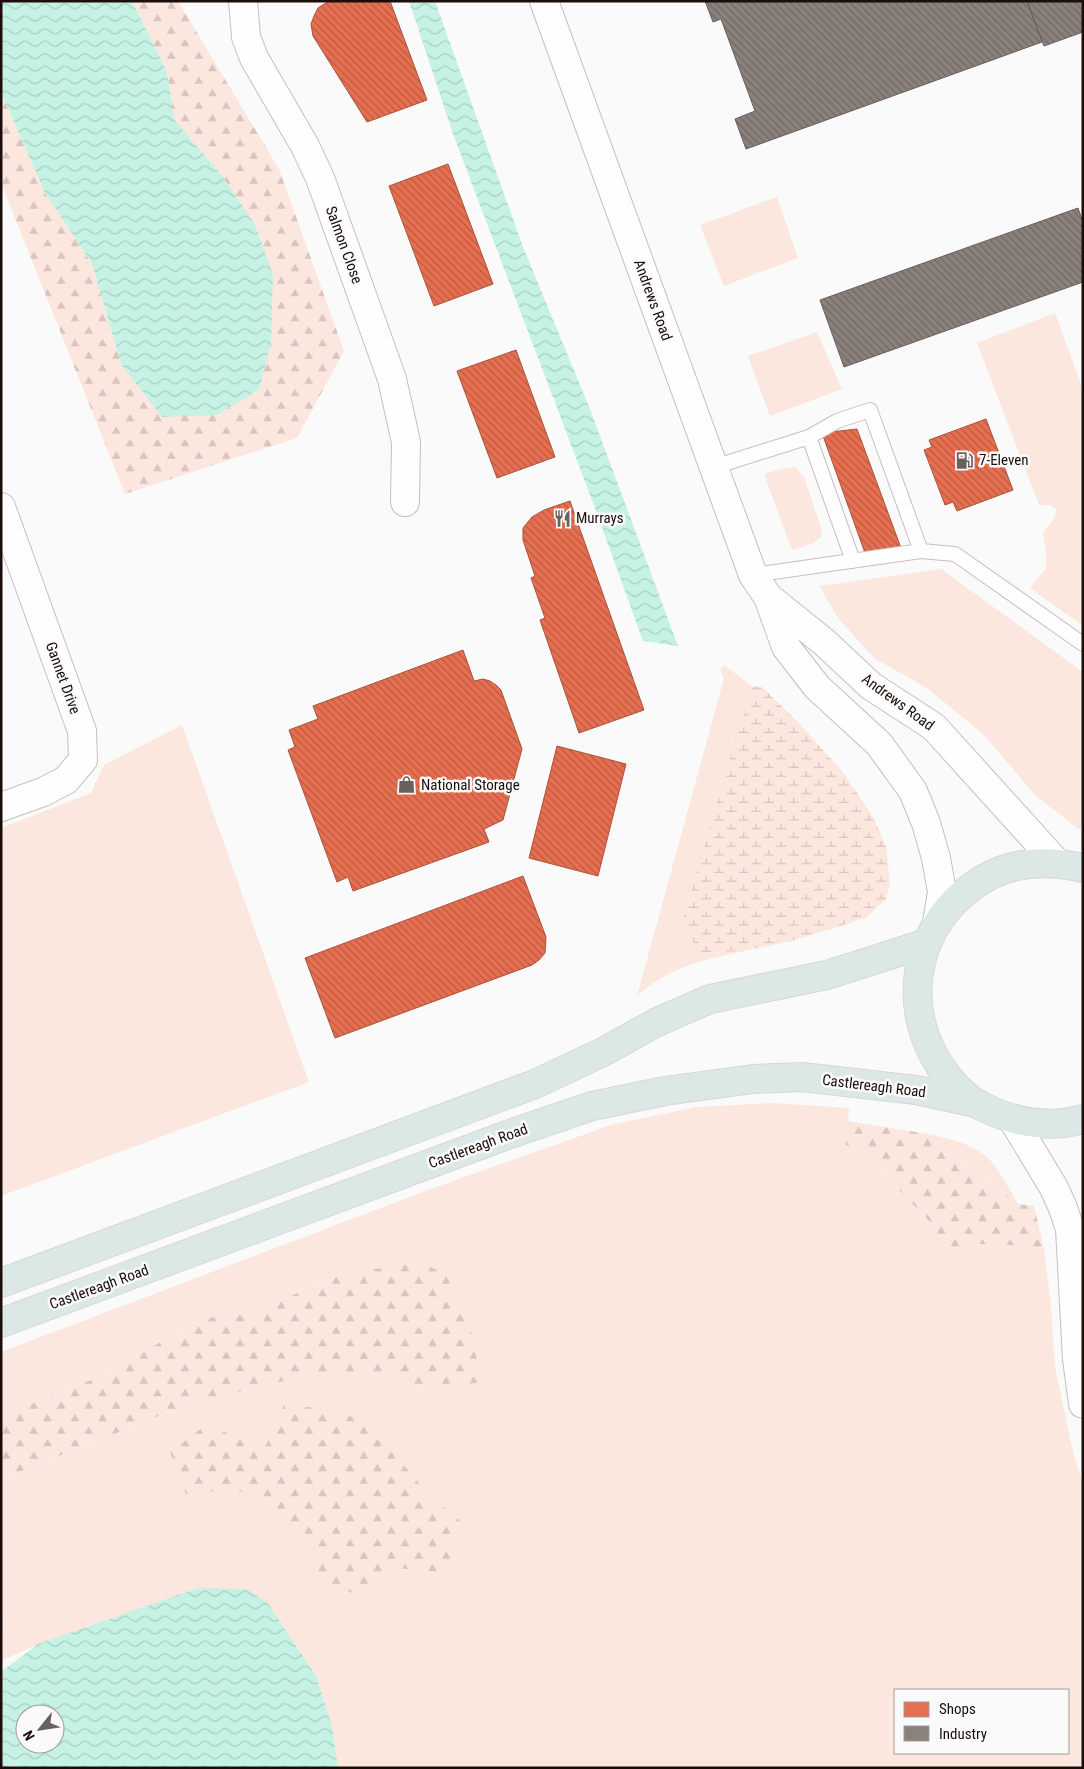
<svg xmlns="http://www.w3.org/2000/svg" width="1084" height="1769" font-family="'Roboto Condensed',sans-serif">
<defs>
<pattern id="forest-firs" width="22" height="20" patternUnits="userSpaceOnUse" patternTransform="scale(1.25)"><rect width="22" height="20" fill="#fce7df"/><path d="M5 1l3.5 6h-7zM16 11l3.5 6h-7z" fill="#d7c5be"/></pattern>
<pattern id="wetland-marsh" width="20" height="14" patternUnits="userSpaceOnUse" patternTransform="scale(1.25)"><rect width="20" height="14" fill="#fce7df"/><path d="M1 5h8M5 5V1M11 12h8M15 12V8" fill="none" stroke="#d7c5be"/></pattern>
<pattern id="water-waves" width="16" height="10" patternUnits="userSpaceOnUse" patternTransform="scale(1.25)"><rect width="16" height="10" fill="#c5f2e4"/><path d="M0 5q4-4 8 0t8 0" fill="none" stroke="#a9cec2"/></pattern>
<pattern id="shops-back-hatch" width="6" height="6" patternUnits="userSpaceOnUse" patternTransform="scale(1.25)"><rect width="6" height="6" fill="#e76f51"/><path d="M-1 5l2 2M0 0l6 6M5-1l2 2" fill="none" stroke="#ba5a41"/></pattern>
<pattern id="industry-back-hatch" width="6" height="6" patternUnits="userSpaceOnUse" patternTransform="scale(1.25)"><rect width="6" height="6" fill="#8a817c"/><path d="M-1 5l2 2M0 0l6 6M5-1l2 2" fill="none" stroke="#706864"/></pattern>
</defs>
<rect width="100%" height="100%" fill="#fafafa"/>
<path fill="#fce7df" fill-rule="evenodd" d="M777,197L798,258L724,286L700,225Z
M1055,313L1083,390V626L1030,588L1046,568V551L1043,533L1053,520L1057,510L1051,505H1039L977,343Z
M817,332L842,389L770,416L748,356Z
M795,467L804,477L822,531L821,537L812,544L792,550L764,474L778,470Z
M941,569L1083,672V830L1077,828L1036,796L983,734L927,688L874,658L838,618L819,586Z
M724,665L752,686L749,694L702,953L744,951C702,960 670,967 637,996L724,678L720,670Z
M182,725L309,1082L1,1196V828L91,793L104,765Z
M772,1103L849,1108L846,1145L867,1157L930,1222L931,1240L960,1260L969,1244H1000L1044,1249L1051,1305L1055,1368L1074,1456L1083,1484V1768H338L332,1726L316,1676L268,1603L38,1644L1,1661V1627L4,1626L1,1618V1479L192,1403L322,1372H382L425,1391L344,1274L244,1315L202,1318L106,1374L1,1416V1352L428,1190L611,1125L696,1107ZM895,1690H1068V1753H895Z
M928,1134C946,1138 967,1142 983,1154C996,1163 1010,1190 1018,1204L984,1176L945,1153Z"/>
<path fill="url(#forest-firs)" d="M132,1H178L279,169L344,351L297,438L125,494L1,183V92L44,191L92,264L121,364L223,177L174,119L167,72Z
M847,1121L928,1134L945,1153L984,1176L1018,1204L1034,1206L1044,1249L1000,1244H969L960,1261L931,1240L930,1222L867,1157L846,1145Z
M419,1262L446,1274L472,1334L481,1382L425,1391L382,1372H322L192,1403L1,1479V1416L106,1374L202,1318L244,1315L344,1274Z
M285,1402L367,1420L430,1497L463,1523L446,1573L396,1568L367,1599L322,1581L308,1542L281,1513L236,1489L186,1494L170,1452L207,1424L264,1450Z"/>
<path fill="url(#wetland-marsh)" d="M752,686L762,687L799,723L842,771L872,815L886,846L890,884L886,899L866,918L792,941L744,951L702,953L681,926Z"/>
<path fill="url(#water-waves)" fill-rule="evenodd" d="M1,1H132L167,72L174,119L223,177L255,225L273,275L271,344L259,390L216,415L162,417L121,364L92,264L44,191L1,92Z
M409,1H435L523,247L590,409L678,646L643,641L595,508L453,134Z
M198,1588L247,1589L268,1603L316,1676L332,1726L338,1768H1V1672L38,1644ZM25,1714H55V1744H25Z"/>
<path fill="url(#shops-back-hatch)" stroke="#aa523c" d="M329,1H390L427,100L367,122L313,36L311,24L314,16L318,8Z
M448,164L493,284L434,306L389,186Z
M516,350L555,457L497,478L457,371Z
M986,419L1013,490L957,511L953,502L945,505L924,450L932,447L929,440Z
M857,429L901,548L865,553L822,433Z
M570,501L644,710L579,733L540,620L545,618L531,578L535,576L523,540V528L532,517L544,510Z
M463,650L474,681L483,679L490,681L496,685L501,690L522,749L503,820L484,829L489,842L353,891L348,877L337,882L288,750L295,747L289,730L318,719L313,706Z
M557,746L626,764L598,876L529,858Z
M523,876L546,937L545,953L539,960L532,965L335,1038L305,958Z"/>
<path fill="url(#industry-back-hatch)" stroke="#695e5a" d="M705,1H1027L1042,42L746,149L735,119L755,111L721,19L713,22Z
M1027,1H1083V32L1044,46Z
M1078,208L1083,222V282L844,367L820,300Z"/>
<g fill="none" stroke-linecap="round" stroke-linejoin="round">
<defs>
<path id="lane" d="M809,437L853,561
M714,467L809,437L837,421L870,410L921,551
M753,575L921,551L955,554L1083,644"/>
<path id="street" d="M243,1L246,37L254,58L305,146L320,178L392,379L406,442L405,502
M1,507L82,731L83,760L66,780L43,792L1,807"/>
<path id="secondary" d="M544,1L753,575L768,597L786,647L817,687L879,744L913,791L926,823L936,858L942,892L937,923
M768,597L824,642L871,686L934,727L1057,863
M1013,1120L1054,1188L1063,1208L1070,1229L1077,1359L1083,1404"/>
<path id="primary" d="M1083,868C1065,864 1048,862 1030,864C1006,866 983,877 965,892C912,936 903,1009 940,1066C949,1080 963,1095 977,1104C982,1107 989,1109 994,1112C1023,1124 1052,1128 1083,1119
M1,1283L535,1084L605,1051L657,1022L710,999L827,975L927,943
M1,1323L507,1135L592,1106L665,1091L753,1079L802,1077L916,1090L976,1103"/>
</defs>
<use href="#lane" stroke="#c6bfbd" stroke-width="16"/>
<use href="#street" stroke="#c6bfbd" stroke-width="30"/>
<use href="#secondary" stroke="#c6bfbd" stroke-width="30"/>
<use href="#primary" stroke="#d9d7d6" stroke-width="30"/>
<use href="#lane" stroke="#fefefe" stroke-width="14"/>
<use href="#street" stroke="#fefefe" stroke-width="28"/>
<use href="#secondary" stroke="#fefefe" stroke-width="28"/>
<use href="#primary" stroke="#dce8e6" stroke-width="28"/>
</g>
<defs>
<symbol id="fuel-bare" viewBox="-9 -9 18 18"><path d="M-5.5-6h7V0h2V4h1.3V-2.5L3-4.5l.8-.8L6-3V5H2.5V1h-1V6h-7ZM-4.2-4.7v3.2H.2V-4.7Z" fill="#69615e" stroke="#fafafa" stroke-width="2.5" paint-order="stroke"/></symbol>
<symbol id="restaurant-bare" viewBox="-9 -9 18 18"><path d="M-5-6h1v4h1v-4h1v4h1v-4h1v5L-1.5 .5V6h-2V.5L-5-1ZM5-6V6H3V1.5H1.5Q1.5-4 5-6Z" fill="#69615e" stroke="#fafafa" stroke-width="2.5" paint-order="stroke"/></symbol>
<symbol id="shop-bare" viewBox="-9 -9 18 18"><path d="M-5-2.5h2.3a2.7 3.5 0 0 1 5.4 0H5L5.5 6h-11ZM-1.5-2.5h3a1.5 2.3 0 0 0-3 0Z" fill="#69615e" stroke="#fafafa" stroke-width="2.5" paint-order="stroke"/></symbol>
</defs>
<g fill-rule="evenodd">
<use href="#fuel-bare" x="952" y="448" width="25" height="25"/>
<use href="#restaurant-bare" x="550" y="506" width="25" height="25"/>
<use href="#shop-bare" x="394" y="772" width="25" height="25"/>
</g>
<g text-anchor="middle" stroke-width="5" stroke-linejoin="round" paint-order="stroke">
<g font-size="15" fill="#1b0e0a" stroke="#fafafa">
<text transform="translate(344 245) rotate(70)" y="5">Salmon Close</text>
<text transform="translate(653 300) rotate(70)" y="5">Andrews Road</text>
<text transform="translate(63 678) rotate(70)" y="5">Gannet Drive</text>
<text transform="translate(898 702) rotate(36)" y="5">Andrews Road</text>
<text transform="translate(874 1086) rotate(7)" y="5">Castlereagh Road</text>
<text transform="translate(478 1146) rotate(-20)" y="5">Castlereagh Road</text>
<text transform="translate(99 1287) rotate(-20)" y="5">Castlereagh Road</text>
</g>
<g font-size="15" fill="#1b0e0a" stroke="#fafafa" text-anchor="start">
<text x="979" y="465">7-Eleven</text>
<text x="576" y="523">Murrays</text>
<text x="421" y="790">National Storage</text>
</g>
</g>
<rect width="1084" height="1769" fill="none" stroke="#1b0e0a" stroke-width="5"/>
<rect x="894" y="1689" width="175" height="65" fill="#fafafa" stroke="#a19c9a"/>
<rect x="904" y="1702" width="25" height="15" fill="#e76f51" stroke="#a19c9a"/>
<text x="939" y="1714" font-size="15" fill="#1b0e0a">Shops</text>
<rect x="904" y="1726" width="25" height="15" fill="#8a817c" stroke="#a19c9a"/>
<text x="939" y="1739" font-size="15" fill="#1b0e0a">Industry</text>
<g transform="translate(40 1729) rotate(240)"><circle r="24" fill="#fafafa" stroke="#a19c9a"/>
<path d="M0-4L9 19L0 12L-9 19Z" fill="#69615e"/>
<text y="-8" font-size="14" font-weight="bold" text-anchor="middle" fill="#1b0e0a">N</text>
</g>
</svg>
